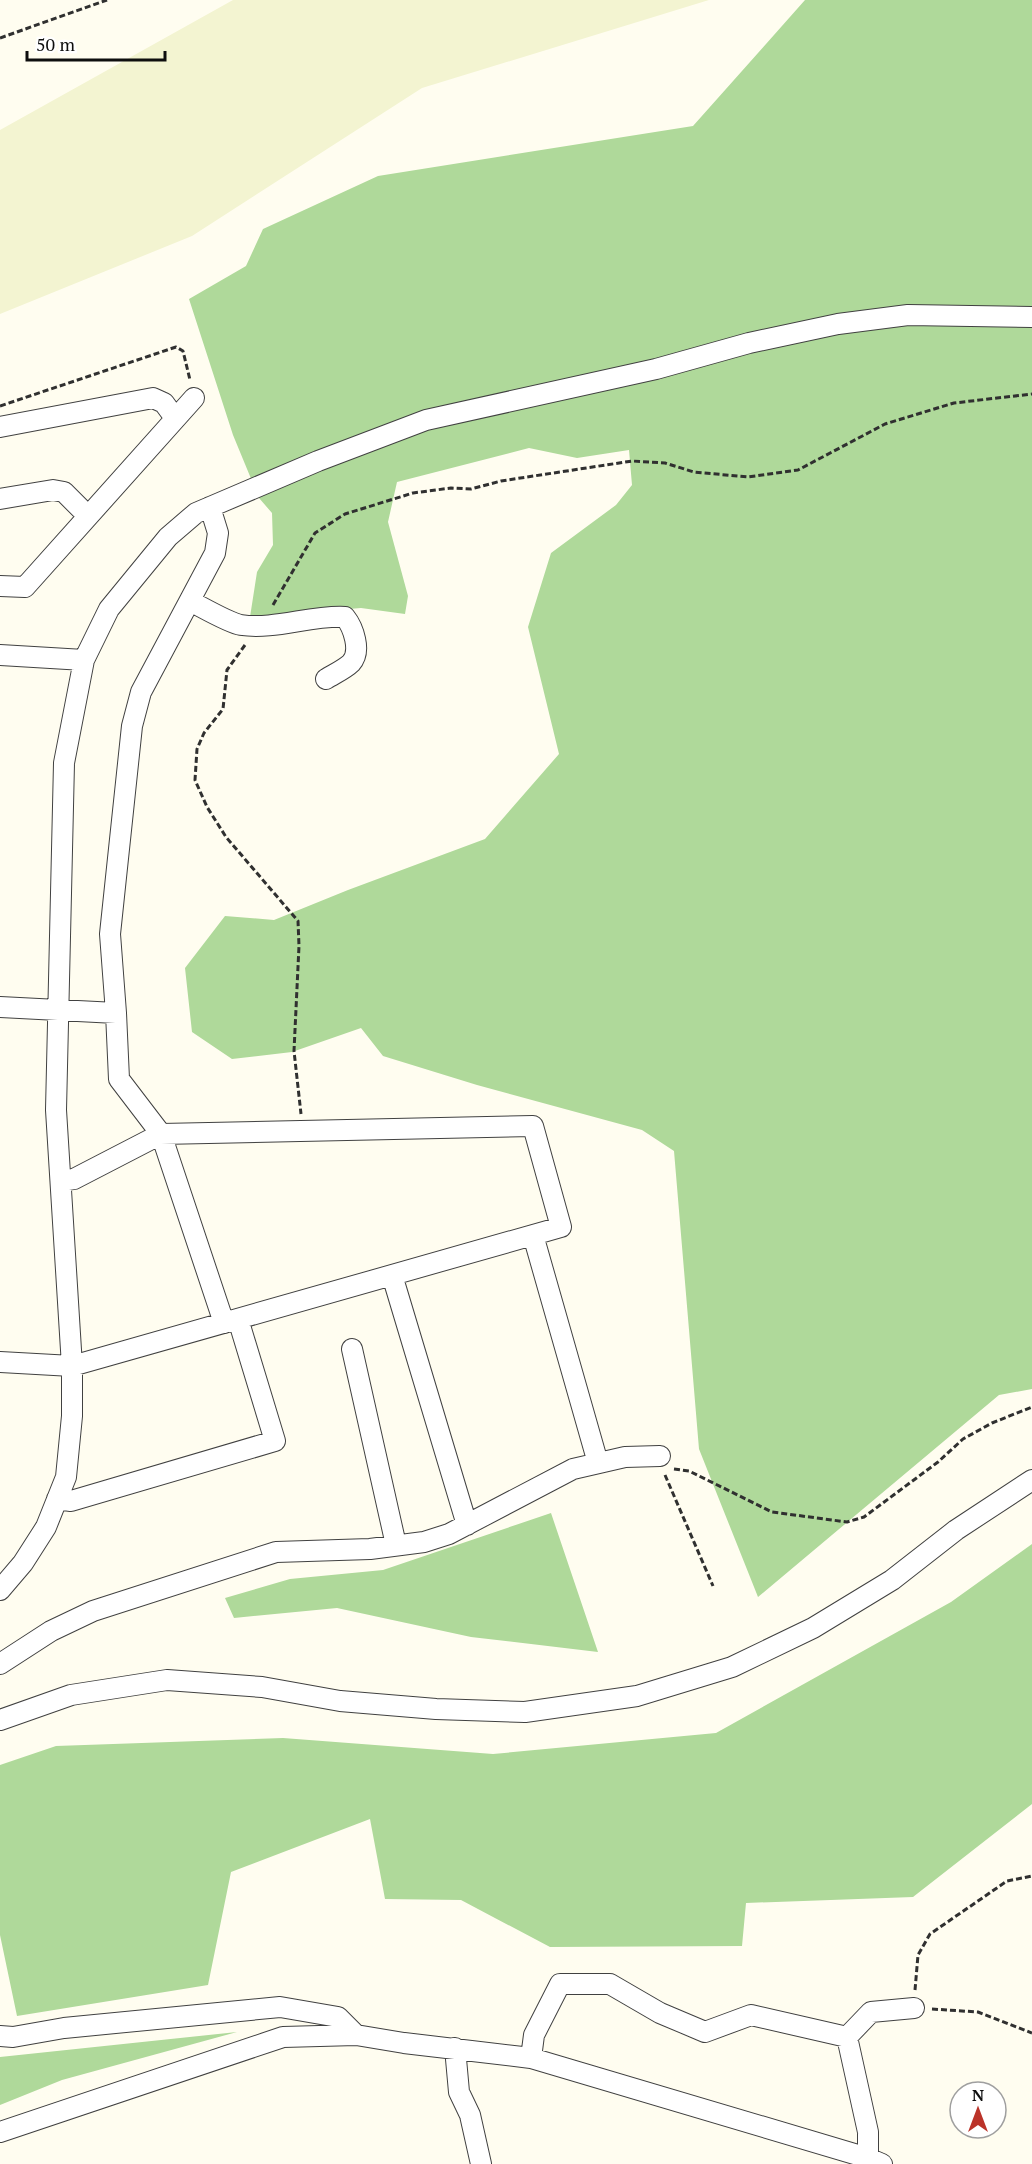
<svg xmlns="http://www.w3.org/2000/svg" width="1032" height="2164" font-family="'PT Serif',serif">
<rect width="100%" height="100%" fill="#fffdf0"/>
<path fill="#f3f4d1" d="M233,0H709L422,88L192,236L0,314V130Z"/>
<path fill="#afd99a" d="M805,0H1032V1389L999,1395L758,1597L699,1449L674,1151L642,1130L477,1085L383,1056L361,1028L292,1052L232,1059L192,1032L185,968L225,916L274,920L348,890L485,839L559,754L528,627L551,553L616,505L632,485L629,450L577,458L529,448L397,482L388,522L408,596L405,614L361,608L250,617L257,572L273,545L272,513L259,498L233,435L189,299L246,266L263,229L378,176L693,126Z
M551,1513L598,1652L471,1637L337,1608L234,1618L225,1598L290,1579L383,1570Z
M1032,1544V1804L913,1897L746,1903L742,1946L550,1947L461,1900L385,1899L370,1819L231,1872L208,1985L17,2016L0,1935V1765L56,1746L283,1738L493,1754L716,1733L951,1602Z
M237,2032L62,2080L0,2105V2057Z"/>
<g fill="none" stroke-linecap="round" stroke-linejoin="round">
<defs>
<path id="minor" d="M0,427L153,398L164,403L175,418
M0,499L53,490L64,492L88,516
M210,507L218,533L215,553L141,692L132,726L110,934L116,1013L119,1079L161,1134L224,1323
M0,586L25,587L194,398
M190,601C202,607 229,623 241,625C275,630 311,615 345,617C353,627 362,651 351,663C345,669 334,674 326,679
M0,655L84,660
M0,1007L116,1013
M533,1235L598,1463
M392,1275L467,1525
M352,1349L396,1545
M0,1362L72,1366L561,1227L533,1126L161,1134L74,1179L61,1181
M57,1499L71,1501L275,1441L238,1319
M0,1590L23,1563L46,1527L66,1477L72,1416V1366L56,1110L64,763L84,660L109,609L168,537L196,513L318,461L426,420L656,369L749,343L838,324L908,315L1032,317
M0,1664L51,1631L93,1611L276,1552L370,1549L424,1542L449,1534L573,1469L625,1457L660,1456
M0,1720L71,1695L167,1680L262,1687L340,1701L436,1709L525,1712L637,1696L732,1667L813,1628L892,1580L956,1530L1032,1480
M0,2036L13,2037L64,2028L280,2007L338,2017L356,2035
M847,2037L868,2132V2158
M455,2048L459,2092L470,2115L481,2164
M531,2058L534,2035L560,1984H610L660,2013L705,2032L751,2015L847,2037L871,2012L914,2008
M0,2132L283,2037L356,2035L404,2043L531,2058L868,2158L882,2164"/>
</defs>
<use href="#minor" stroke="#414141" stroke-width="22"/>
<path stroke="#303030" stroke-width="3" stroke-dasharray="6 3" stroke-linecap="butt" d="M0,38L107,0
M0,406L176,347L183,351L190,380
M273,605L315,533L345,514L413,493L451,488L471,489L501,481L632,461L665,463L694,472L748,477L798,470L885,424L954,403L1032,394
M245,645L227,670L223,709L204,733L197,749L195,780L207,807L226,837L298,921L299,946L294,1051L301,1114
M674,1469L689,1471L772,1512L847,1522L864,1517L938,1462L963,1439L992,1423L1032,1407
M665,1475L713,1586
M915,1990L918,1955L930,1934L1007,1881L1032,1876
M932,2009L978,2012L1032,2033"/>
<use href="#minor" stroke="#fff" stroke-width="20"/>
</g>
<g transform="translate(978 2110)"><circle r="28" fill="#ffffff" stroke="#9f9f9f" stroke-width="1.5"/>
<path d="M0-4.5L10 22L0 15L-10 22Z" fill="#bb3329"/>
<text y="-9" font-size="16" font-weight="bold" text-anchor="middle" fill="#0e0e0e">N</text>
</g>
<path d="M27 51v9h138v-9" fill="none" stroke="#0e0e0e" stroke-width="3"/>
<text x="36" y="51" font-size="18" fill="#0e0e0e" stroke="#ffffff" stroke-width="4.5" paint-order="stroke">50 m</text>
</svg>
